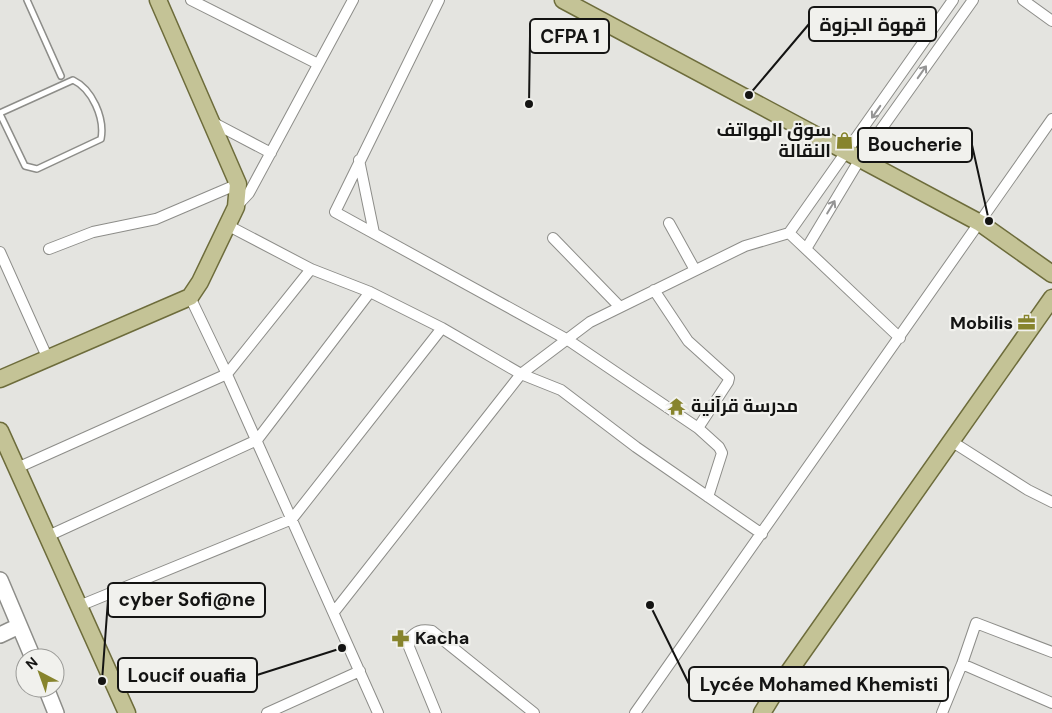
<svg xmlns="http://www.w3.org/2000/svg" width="1052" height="713" font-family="'DM Sans',Cairo,sans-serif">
<rect width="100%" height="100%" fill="#e4e4e0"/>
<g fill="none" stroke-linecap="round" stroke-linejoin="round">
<defs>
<path id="lane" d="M27,0L61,76
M0,113L73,80C92,89 105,118 101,139L37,169L25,166L0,114"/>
<path id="street" d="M191,0L318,64
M439,0L335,212L568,340L698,428L719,447L722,453L708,497
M1023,0L1052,21
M212,122L271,153
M359,160L374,233
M236,207L249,193L353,0
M669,223L695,270
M227,225L311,269L370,292L442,328L521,374L561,390L636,447L762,534
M789,233L900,338
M553,238L620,307
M49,249L93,232L156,219L238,184
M806,249L860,159L973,0
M0,252L48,359
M654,290L688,341L729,378L728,382L698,428
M190,297L224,368L378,713
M951,441L1028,490L1052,502
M17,468L227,374L311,269
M48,536L257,440L370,292
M79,606L292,519L442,328
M334,612L521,374L590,322L745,246L789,233L953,0
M962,664L976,623L1052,652
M267,713L360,671
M436,713L409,647V639C416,631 421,629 432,631L534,713
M635,713L1052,119
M942,713L962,664L1052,703"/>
<path id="secondary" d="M0,580L33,658
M0,635L19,626
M46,688L56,713"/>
<path id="primary" d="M563,0L980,223L1052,274
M0,379L190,297L200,282L236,207L238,184L158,0
M0,431L127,713
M762,713L776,690L1052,298"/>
</defs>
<use href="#lane" stroke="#8d8d89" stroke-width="8"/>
<use href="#street" stroke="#8d8d89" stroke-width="12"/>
<use href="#secondary" stroke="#8d8d89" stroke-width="18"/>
<use href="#primary" stroke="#6d6c3b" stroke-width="19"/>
<use href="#lane" stroke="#fff" stroke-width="5"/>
<use href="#street" stroke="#fff" stroke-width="10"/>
<use href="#secondary" stroke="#fff" stroke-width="15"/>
<use href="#primary" stroke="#c4c396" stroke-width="16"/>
</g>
<defs><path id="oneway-shaft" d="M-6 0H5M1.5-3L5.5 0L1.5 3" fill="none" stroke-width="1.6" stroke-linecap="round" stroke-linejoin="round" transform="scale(1.25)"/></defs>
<g stroke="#959595">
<use href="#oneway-shaft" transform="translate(922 72) rotate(-55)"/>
<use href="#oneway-shaft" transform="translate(876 112) rotate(125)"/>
<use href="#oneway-shaft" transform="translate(831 207) rotate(-59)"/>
</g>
<defs>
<symbol id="shop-bare" viewBox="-9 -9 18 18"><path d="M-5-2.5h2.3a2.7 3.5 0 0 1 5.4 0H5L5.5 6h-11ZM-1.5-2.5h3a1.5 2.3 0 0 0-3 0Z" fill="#87842d" stroke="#f1f1ed" stroke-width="2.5" paint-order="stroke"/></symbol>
<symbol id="office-bare" viewBox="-9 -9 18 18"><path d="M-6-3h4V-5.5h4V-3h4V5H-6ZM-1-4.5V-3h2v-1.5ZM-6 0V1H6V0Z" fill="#87842d" stroke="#f1f1ed" stroke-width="2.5" paint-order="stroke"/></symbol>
<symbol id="temple-bare" viewBox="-9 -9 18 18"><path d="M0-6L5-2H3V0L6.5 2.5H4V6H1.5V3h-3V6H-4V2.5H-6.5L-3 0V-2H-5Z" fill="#87842d" stroke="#f1f1ed" stroke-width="2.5" paint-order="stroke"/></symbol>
<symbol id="pharmacy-bare" viewBox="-9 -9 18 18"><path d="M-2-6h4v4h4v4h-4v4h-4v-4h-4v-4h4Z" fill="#87842d" stroke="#f1f1ed" stroke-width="2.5" paint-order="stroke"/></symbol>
</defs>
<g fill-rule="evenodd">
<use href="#shop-bare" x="832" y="128" width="25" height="25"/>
<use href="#office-bare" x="1014" y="310" width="25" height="25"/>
<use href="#temple-bare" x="664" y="394" width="25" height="25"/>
<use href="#pharmacy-bare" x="388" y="626" width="25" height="25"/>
</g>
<g text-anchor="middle" stroke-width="4.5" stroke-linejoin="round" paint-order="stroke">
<g font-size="18" font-weight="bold" fill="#141413" stroke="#f1f1ed" text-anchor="end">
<text x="831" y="136">سوق الهواتف<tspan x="831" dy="21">النقالة</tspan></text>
<text x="1013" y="329">Mobilis</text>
<text x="691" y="412" text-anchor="start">مدرسة قرآنية</text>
<text x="415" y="644" text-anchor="start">Kacha</text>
</g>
</g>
<path fill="none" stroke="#141413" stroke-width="2" d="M749 95L809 24M529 104L530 36M989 221L972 145M102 681L108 600M342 648L257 675M650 605L689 684"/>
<g fill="#141413" stroke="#f1f1ed" stroke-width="2">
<circle cx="749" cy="95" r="5"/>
<circle cx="529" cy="104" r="5"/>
<circle cx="989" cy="221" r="5"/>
<circle cx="102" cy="681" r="5"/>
<circle cx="342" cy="648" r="5"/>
<circle cx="650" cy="605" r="5"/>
</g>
<g fill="#f1f1ed" stroke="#141413" stroke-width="2">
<rect x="809" y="7" width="127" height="34" rx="5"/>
<rect x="530" y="19" width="79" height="34" rx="5"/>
<rect x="858" y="128" width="114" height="34" rx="5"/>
<rect x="108" y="583" width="157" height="34" rx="5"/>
<rect x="118" y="658" width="139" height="34" rx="5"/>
<rect x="689" y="667" width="259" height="34" rx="5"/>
</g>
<g font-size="19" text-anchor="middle" font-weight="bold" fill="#141413">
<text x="873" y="31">قهوة الجزوة</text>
<text x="570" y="43">CFPA 1</text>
<text x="915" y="151">Boucherie</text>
<text x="187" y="606">cyber Sofi@ne</text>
<text x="187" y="682">Loucif ouafia</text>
<text x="819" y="691">Lycée Mohamed Khemisti</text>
</g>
<g transform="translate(40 673) rotate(319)"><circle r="24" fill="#f1f1ed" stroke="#999996"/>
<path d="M0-4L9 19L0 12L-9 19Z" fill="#87842d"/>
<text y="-8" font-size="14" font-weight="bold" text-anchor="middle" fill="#141413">N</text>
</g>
</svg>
